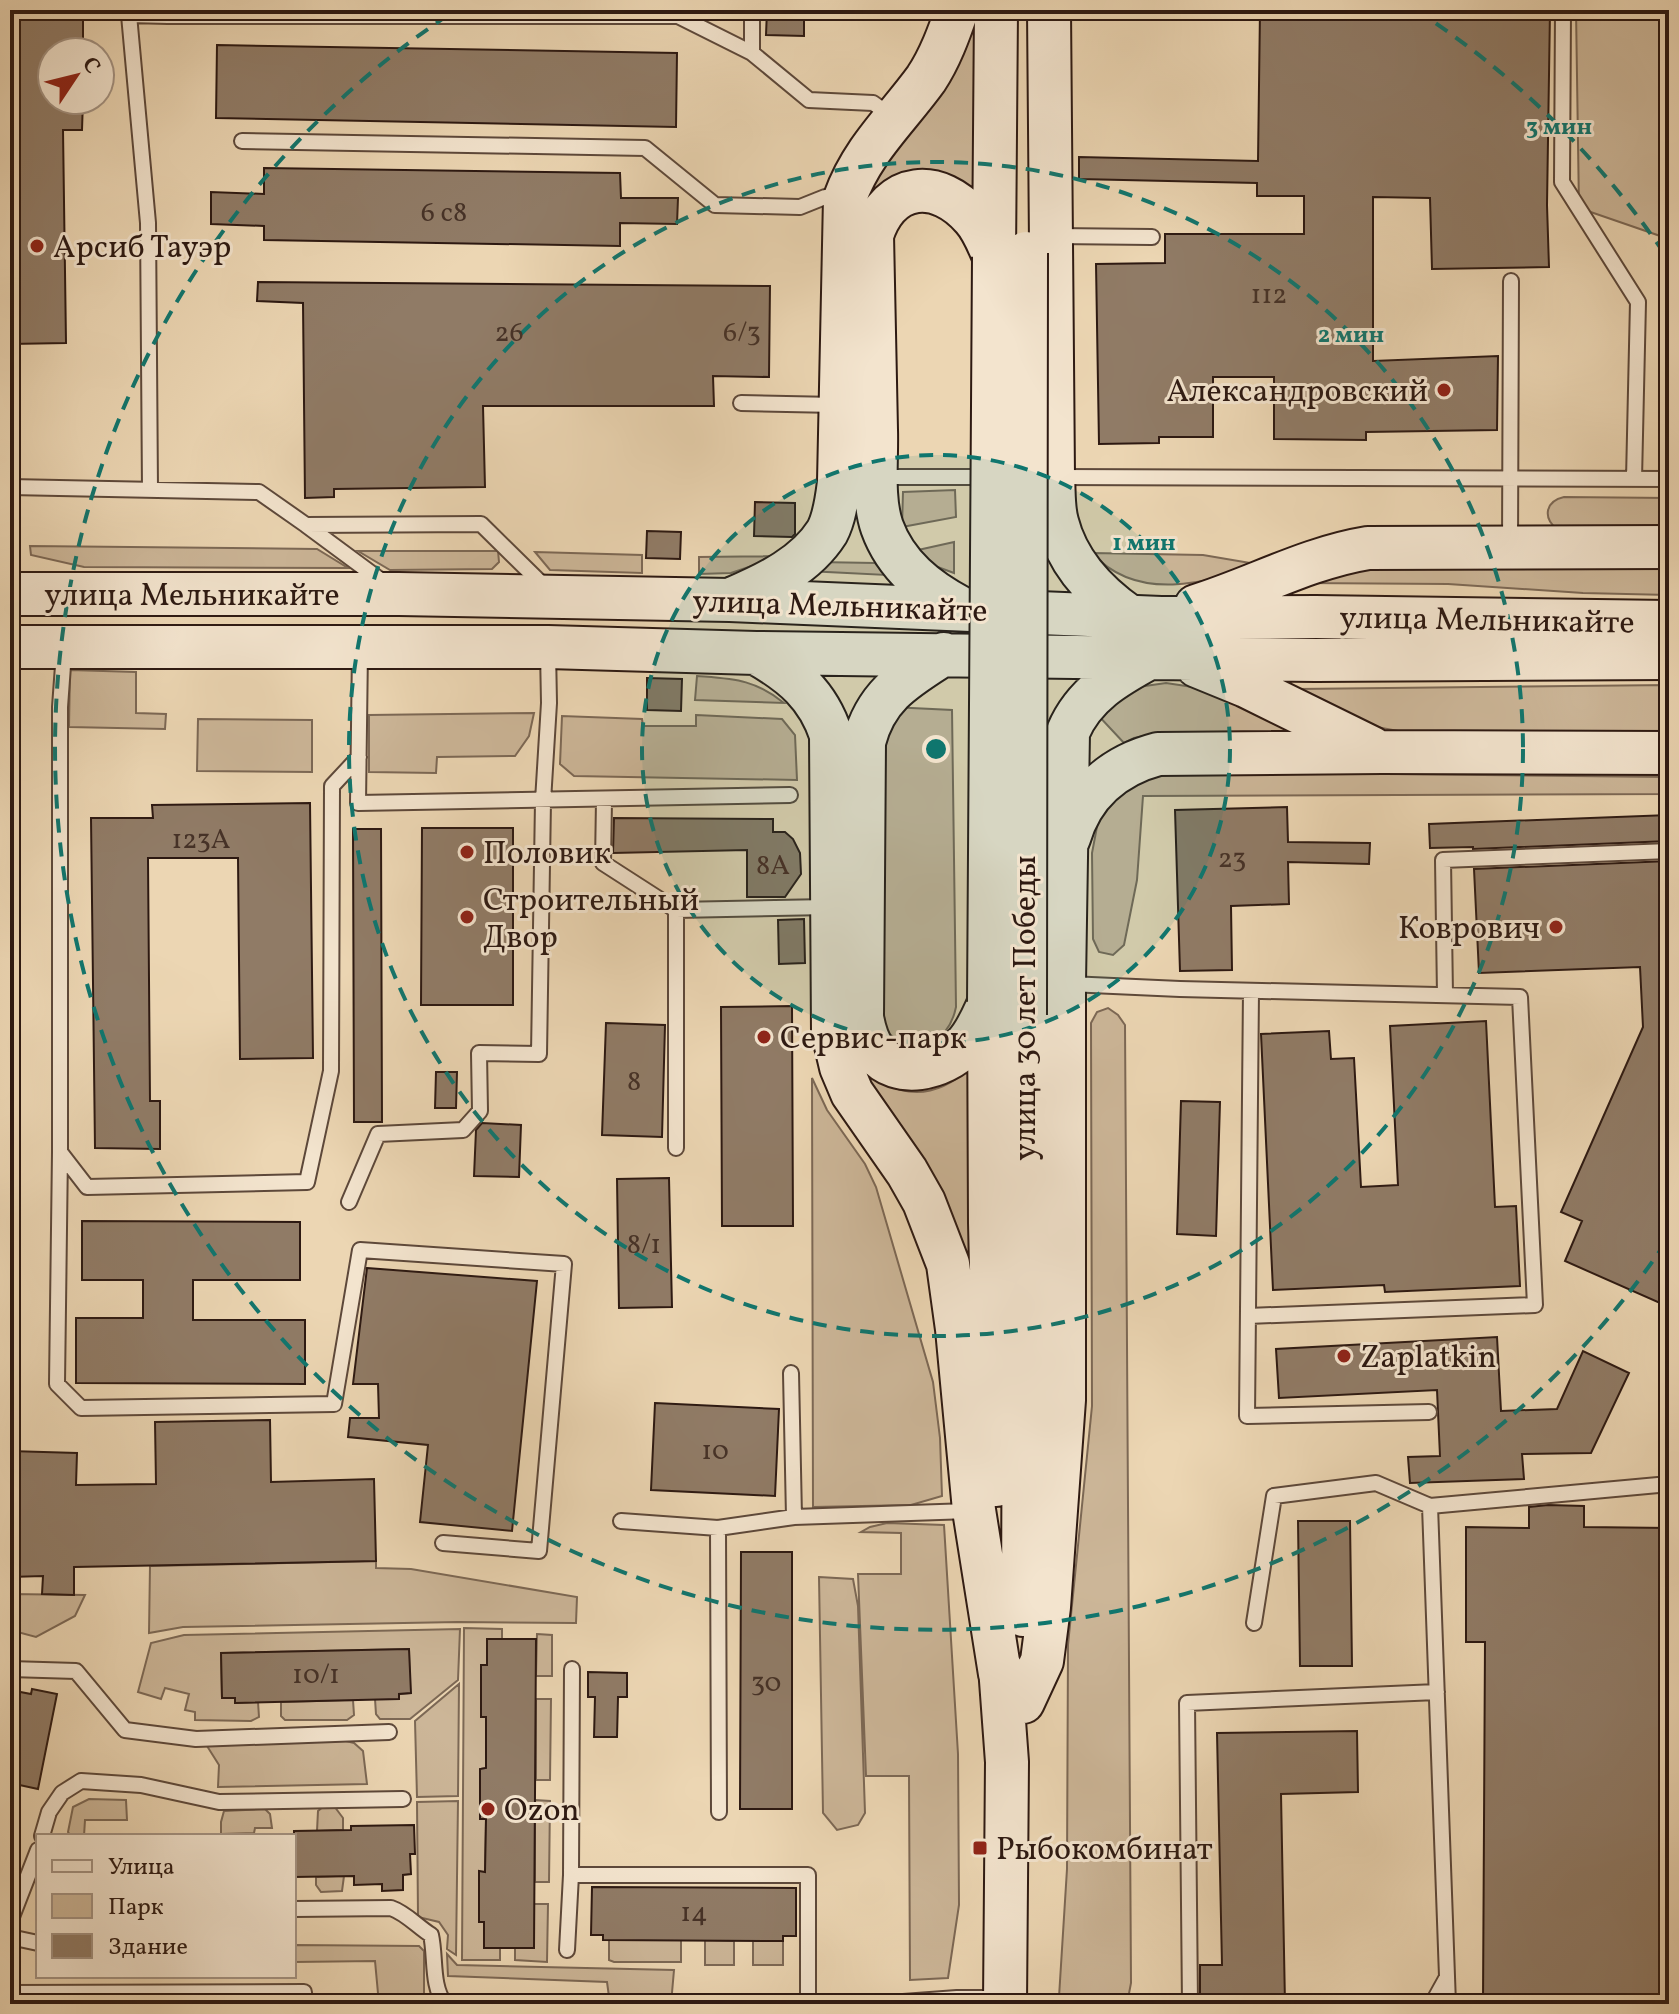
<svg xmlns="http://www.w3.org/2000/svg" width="1679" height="2014" font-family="Vollkorn,serif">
<rect width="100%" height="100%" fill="#ecd6b3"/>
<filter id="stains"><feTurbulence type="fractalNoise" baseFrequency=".0025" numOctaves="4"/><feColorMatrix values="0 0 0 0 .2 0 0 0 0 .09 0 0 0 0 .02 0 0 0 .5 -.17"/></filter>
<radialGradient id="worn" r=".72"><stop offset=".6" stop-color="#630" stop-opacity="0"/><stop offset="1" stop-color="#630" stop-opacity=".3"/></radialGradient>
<path fill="#ccb698" stroke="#7c6855" stroke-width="2" d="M977,10L978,204L885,182L862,201Z
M1576,10H1669V239L1579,208Z
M955,490L956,517L902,527L903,492Z
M1564,497L1669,498V530L1557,529C1542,517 1546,501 1564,497Z
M954,542V573L924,562L909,552Z
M30,546L317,549L348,568L84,567L31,555Z
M358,551H498L499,562L492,569L390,570Z
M535,552L642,555V573L550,570Z
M1092,553L1203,555L1262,565C1206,583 1137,603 1092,553Z
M781,556L731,573L699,574V557Z
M1669,557V595L1583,593L1448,584L1301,583L1334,568Z
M816,562L875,563L886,575L808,571Z
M70,670L136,672V713L166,714L165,729L69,727Z
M697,676C734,679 754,679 784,703L695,700Z
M1166,683L1206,689L1316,734L1159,733L1134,738L1124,743L1095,712L1138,687Z
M1669,685V733H1409L1371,726L1296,689Z
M891,707L952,710L956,1007C948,1047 911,1058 883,1028L878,740Z
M534,713L529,736L515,756L437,757L436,773L369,772V715Z
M696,715L782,719L795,735L797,780L574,776L560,764L562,716L642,719L643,726H696Z
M198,719L312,720V772L197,771Z
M1222,772L1669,777V794L1143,796L1137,880L1124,945L1113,955L1099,952L1093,939L1092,853L1099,816L1108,801L1149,775Z
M1108,1008L1118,1015L1125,1025L1131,1983L1127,2004H1062L1059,1997L1067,1869L1068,1645L1092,1406L1091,1023L1097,1012Z
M853,1059C890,1097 930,1105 971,1067L972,1327Z
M812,1078L827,1110L865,1164L876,1187L933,1382L940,1438L942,1496L911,1505L813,1507Z
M887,1523L944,1525L958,1754L959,1905L948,1978L910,1980L909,1776H866L858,1574H901V1533L861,1532L870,1527Z
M376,1561V1568L411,1569L577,1597L576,1623L458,1622L183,1627L149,1633L150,1566Z
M819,1577L853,1579L858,1606L865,1813L858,1825L837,1830L823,1813Z
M10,1594L85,1595L75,1616L36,1637L10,1630Z
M464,1628L502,1629V1639H487V1665H481V1716L486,1717V1768L480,1769V1818L486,1819L485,1872H479V1921L484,1922L500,1948V1960H462Z
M460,1629L458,1680L410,1719H380L376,1714L375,1699H399V1694L410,1693L409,1649L221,1653L222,1698H235L236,1703L258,1702L259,1717L251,1721L195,1720V1712L185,1710L189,1694L165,1688L161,1699L138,1692L151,1643L184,1635Z
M537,1634L552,1635V1676H536Z
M459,1684L458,1796L417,1797L415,1721Z
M536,1699H551L550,1780H536Z
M353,1700L354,1715L347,1720H285L281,1716V1702Z
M342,1740L354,1743L363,1751L367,1784L218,1787L219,1765L207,1746Z
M89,1799L126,1800L127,1820H85L84,1836H71L68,1832L73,1807Z
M535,1800L550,1801L549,1882H535Z
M458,1801L456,1955L447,1949L448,1935L439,1922L418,1917L417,1802Z
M324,1806H334L343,1818V1830L317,1831L318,1811Z
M265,1809L270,1814L272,1828H255L254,1833L221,1834V1822L224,1811Z
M344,1876L342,1891L321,1892L316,1885V1877Z
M534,1904H548L547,1962L515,1960V1948H534Z
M609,1940H681V1962H614L609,1960Z
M705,1940L734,1941V1965H705Z
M753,1941H783V1965H753Z
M294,1945L419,1946L424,1951V2004H379L375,1961L294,1962Z
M447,1954L457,1965L674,1970L671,2004H610L607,1982L448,1976Z"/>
<path fill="#907b66" stroke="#2d1912" stroke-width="2" d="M10,10H83V52H52V100H83L82,130H63L66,343L10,344Z
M767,10H804V36L766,35Z
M1260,10H1550L1547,205L1549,267L1432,269L1430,198L1373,197V361L1498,356L1497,430L1366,432V440L1274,439V377H1213V437H1159V443L1099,444L1096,264L1165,263V234H1304V196H1257V183L1079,179V157L1258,161Z
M217,45L677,53L676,127L216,118Z
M264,168L620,173L621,198H678L677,224L620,223V246L264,240V226L211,224V192L264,194Z
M258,282L770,286L769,377L713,376L714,406H483L485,487L334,489V497L305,498L303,303L257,301Z
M755,502L795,503V534L792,537L754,536Z
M647,531L681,532L680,559L646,558Z
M647,678L682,679L681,711L647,710Z
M310,803L313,1058L240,1059L238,858H148L150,1101H160V1149L95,1148L91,818H153L152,805Z
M1287,807L1288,842L1370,843L1369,864L1288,862L1289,904L1231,906L1232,970L1180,971L1175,810Z
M1669,815V841L1473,849V847L1430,848L1429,824Z
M614,818L773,819V832H785L793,839L800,853L801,874L785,897H747V850L613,853Z
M422,828H513V1005H421Z
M353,829H381L382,1122H354Z
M1669,861V1307L1565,1261L1582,1221L1561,1212L1643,1027L1640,967L1479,973L1474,869Z
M804,919L805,963L779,964L778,920Z
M792,1006L793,1226H722L721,1007Z
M1486,1021L1495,1207L1516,1206L1520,1286L1385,1292L1384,1285L1273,1290L1261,1034L1329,1031L1331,1059L1354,1058L1361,1187L1398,1185L1390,1026Z
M606,1023L665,1025L662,1137L602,1135Z
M436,1072H457L456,1108H435Z
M1181,1101L1220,1102L1216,1236L1177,1234Z
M482,1123L521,1125L519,1177L474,1176L476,1130Z
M669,1178L672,1307L619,1308L617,1179Z
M82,1221L300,1222V1280H193V1320H305V1384L76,1383V1318H143V1280H82Z
M367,1268L537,1281L512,1531L420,1522L428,1445L348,1437L350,1418H379L378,1384H353Z
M1497,1337L1501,1411L1557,1409L1583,1351L1629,1373L1591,1453L1522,1454L1524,1479L1410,1483L1408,1457L1440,1456L1437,1390L1279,1398L1276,1349Z
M655,1403L779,1409L775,1496L651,1490Z
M270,1420L271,1482L374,1479L376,1561L74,1567V1595L42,1594L43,1576L10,1577V1451L77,1453L76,1485L156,1484L155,1422Z
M1548,1505L1584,1506V1527L1669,1528V2004H1483L1485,1642H1466V1527L1529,1528V1507Z
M1298,1521H1350L1352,1666H1300Z
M741,1552H792V1809H740Z
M487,1639H536L534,1948H484V1922H479V1871L485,1872L486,1819H480V1769L486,1768V1717H481V1665H487Z
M409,1649L411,1693L399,1694V1699L235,1703V1698H222L221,1653Z
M588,1672L627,1673V1697H618L617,1737H594L595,1697H588Z
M32,1689L57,1694L38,1789L10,1783V1690L31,1694Z
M1357,1731L1358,1792L1281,1794L1285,2004H1200V1965H1222L1217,1733Z
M414,1825L415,1854H410L411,1874L403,1875V1890L382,1891V1884L354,1885V1876L294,1877V1831L351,1830V1826Z
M592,1887L796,1888V1936H783V1941L603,1940V1935H591Z"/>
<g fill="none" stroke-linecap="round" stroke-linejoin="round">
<defs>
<path id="lane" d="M129,10V15L168,16H678L752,53L809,100L873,103L893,117
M1563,10L1562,182L1638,302L1634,479
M129,15L148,223L150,490
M752,53V10
M242,141L645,148L715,205L800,207L825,197L843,198
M1055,236L1152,237
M741,403L836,405
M877,477H989
M1057,477L1669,479
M10,487L259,492L306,525L481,524L547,589
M306,525L383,582
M1510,546L1511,281
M360,650L358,803L790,795
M64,652L60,707V1152L87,1187L307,1182L331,1071L332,786L359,757
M604,800L603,863L676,910
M1069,984L1180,989L1520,997L1535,1305L1248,1316
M1251,991L1247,1416L1429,1412
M1445,995L1443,860L1669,851
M676,1148V910L828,907
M60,1152L57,1384L81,1408L334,1404L360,1250L564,1264L539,1551L443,1543
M349,1202L378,1134L463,1130L480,1111L479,1053L539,1054L543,801L549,703L548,651
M791,1373L794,1517
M621,1521L718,1528
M1254,1623L1274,1496L1376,1483L1430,1506
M10,1669L76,1671L125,1730L196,1739L389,1732
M572,1669L571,1875H808V2004
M719,1812L718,1528L794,1517L969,1511
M42,1836L49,1812L62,1793L81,1781L141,1785L219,1802L403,1799
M294,1909L391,1908C406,1913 418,1927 431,1935C436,1957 431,1986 445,2004
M10,1922L38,1850
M10,1937L38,1943
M567,1950L571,1875
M10,1993L304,1992V2004
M876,2004L957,1998H1000
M1190,2004L1187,1703L1437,1692
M1432,2004L1447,1977
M1448,2004L1430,1506L1669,1484"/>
<path id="secondary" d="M1049,10L1053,477C1054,492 1053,508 1057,522C1067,562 1097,594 1130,617
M994,255L996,10
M10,594H399L730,600L1161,618L1316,617L1669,622
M734,598C769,583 806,565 827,532C835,517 837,498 839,482L845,198C862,150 897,119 926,79C940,58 949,33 957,10
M1196,606C1254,588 1307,558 1368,548L1669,547
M961,608C927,590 896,566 882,527C872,498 877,461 876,430C875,365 873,300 872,235C890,181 938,178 973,218C983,229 988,243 994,257
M10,647H548L756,653L1316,660L1669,658
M756,653C793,674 818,695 831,735L833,1033L841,1067L852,1093L907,1172L924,1202L948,1264L957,1329L974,1510L1000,1674
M944,654C905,679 876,695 864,742L862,1017C864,1029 867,1041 875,1052C897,1080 943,1069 964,1046C976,1034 982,1018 989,1003
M1197,666L1246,686L1372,748
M1069,838C1082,793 1113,766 1158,754L1382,752L1669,753
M989,1002L990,1223L996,1485
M1023,1615L1025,1015
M1000,1667L1007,1762L1005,2004
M1023,1702L1042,1661L1049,1607L1064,1400V983L1068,732C1084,694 1116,676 1151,657"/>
</defs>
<use href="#lane" stroke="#5d483a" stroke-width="18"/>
<use href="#secondary" stroke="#2d1912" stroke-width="46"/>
<use href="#lane" stroke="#f3e4ce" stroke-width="14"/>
<use href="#secondary" stroke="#f3e4ce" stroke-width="42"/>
<defs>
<path id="secondary-bridge" d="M989,1002L994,257
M1025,1015L1026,253"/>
</defs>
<use href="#secondary-bridge" stroke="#2d1912" stroke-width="46" stroke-linecap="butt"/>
<use href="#secondary-bridge" stroke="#f3e4ce" stroke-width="42"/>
</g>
<circle cx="936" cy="749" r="294" fill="#0f766e" fill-opacity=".12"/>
<g fill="none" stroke="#0f766e" stroke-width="4" stroke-dasharray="14 10">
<circle cx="936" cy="749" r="294"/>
<circle cx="936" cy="749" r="587"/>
<path d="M1666 1242A881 881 0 1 1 456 10M1416 10A881 881 0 0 1 1666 256"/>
</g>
<g fill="#8f2418" stroke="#f3e4ce" stroke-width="3">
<circle cx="37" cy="246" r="8"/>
<circle cx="1444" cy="390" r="8"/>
<circle cx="467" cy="852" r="8"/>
<circle cx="467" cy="917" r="8"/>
<circle cx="1556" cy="927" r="8"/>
<circle cx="764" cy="1037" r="8"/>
<circle cx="1344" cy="1356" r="8"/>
<circle cx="488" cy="1809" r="8"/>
<rect x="972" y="1840" width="16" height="16" rx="4"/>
</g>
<g text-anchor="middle" stroke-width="6" stroke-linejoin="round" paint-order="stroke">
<g font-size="28" fill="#463227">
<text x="444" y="221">6 с8</text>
<text x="1269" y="303">112</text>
<text x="509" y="341">26</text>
<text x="742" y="341">6/3</text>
<text x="201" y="848">123А</text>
<text x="1232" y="867">23</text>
<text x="773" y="874">8А</text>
<text x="634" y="1090">8</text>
<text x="644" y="1253">8/1</text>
<text x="715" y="1459">10</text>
<text x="316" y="1683">10/1</text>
<text x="766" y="1691">30</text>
<text x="694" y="1921">14</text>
</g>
<g font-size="32" fill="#2d1912" stroke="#f3e4ce" text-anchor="start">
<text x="53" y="257">Арсиб Тауэр</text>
<text x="1428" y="401" text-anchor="end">Александровский</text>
<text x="483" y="863">Половик</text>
<text x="483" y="910">Строительный<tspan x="483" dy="37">Двор</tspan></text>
<text x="1540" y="938" text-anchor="end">Коврович</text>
<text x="780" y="1048">Сервис-парк</text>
<text x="1360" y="1367">Zaplatkin</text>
<text x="504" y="1820">Ozon</text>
<text x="996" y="1859">Рыбокомбинат</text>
</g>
<g font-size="32" fill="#2d1912" stroke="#f3e4ce">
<text x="192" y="605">улица Мельникайте</text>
<text transform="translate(840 605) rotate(2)" y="11">улица Мельникайте</text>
<text transform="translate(1487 619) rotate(1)" y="11">улица Мельникайте</text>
<text transform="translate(1024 1008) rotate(-90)" y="11">улица 30 лет Победы</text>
</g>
</g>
<circle cx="936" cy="749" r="12" fill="#0f766e" stroke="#f3e4ce" stroke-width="4"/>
<g font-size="24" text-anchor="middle" font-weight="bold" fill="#0f766e" stroke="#f3e4ce" stroke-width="6" stroke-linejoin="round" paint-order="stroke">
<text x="1559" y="134">3 мин</text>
<text x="1351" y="342">2 мин</text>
<text x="1144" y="550">1 мин</text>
</g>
<rect width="1679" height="2014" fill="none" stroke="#ecd6b3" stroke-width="40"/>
<rect x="12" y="12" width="1655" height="1990" fill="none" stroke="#2d1912" stroke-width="4"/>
<rect x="20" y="20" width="1639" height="1974" fill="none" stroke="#2d1912" stroke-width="2"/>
<rect x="36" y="1834" width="260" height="144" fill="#f3e4ce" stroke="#a49383" stroke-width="2"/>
<rect x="52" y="1860" width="40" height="12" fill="#f3e4ce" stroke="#a49383" stroke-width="2"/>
<text x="108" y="1874" font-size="24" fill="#2d1912">Улица</text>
<rect x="52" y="1894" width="40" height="24" fill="#ccb698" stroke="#a49383" stroke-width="2"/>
<text x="108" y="1914" font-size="24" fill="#2d1912">Парк</text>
<rect x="52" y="1934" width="40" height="24" fill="#907b66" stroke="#a49383" stroke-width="2"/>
<text x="108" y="1954" font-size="24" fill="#2d1912">Здание</text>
<g transform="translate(76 76) rotate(55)"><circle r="38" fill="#f3e4ce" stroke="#a49383" stroke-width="2"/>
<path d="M0-6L14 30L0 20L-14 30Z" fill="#8f2418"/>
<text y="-12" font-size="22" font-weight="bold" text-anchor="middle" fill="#2d1912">С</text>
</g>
<rect width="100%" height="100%" filter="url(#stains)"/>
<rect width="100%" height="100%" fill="url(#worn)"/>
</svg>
